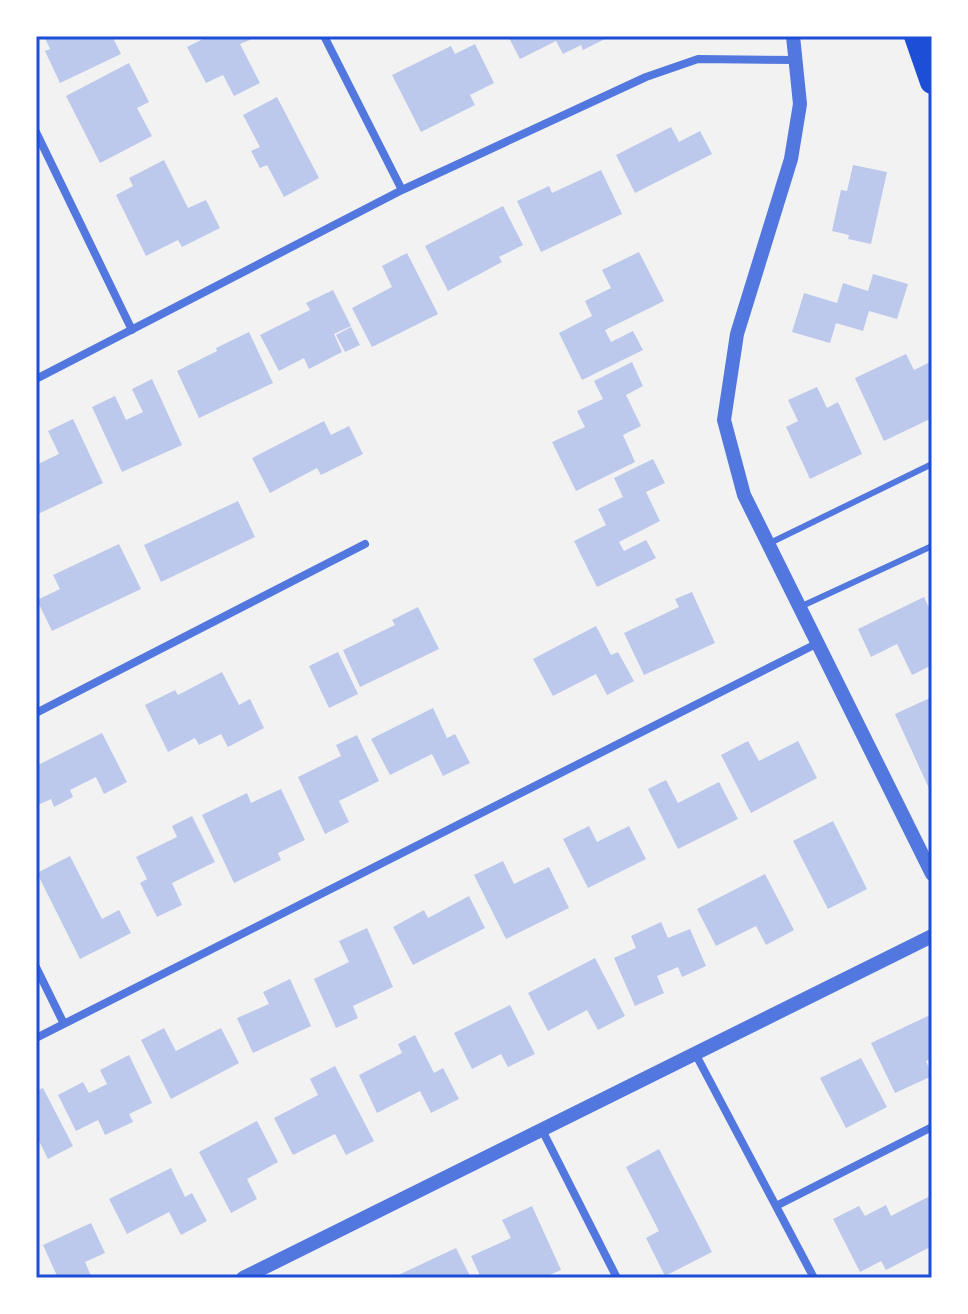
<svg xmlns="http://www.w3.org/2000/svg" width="968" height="1314" font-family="Roboto,sans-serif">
<rect width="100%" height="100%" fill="#f2f2f2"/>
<path fill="#bdc9ec" d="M44,36H112L121,54L60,83L45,51L50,49Z
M209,36H251L252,39L240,44L260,83L234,96L223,75L206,83L187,47Z
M508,36H611L583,50L581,45L563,54L556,41L520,59Z
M475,44L494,83L470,95L475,105L421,132L392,75L451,46L455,54Z
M129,63L149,102L137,108L152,136L100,163L66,96Z
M277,97L319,178L284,197L267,165L260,168L251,151L260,147L243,115Z
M671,127L679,142L700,131L712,154L635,193L616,155Z
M164,160L188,208L206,200L220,228L182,247L178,240L146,256L116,195L133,186L129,178Z
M853,165L887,172L871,244L848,239L849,235L832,231L841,190L847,191Z
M601,170L622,214L541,252L517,201L549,186L552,193Z
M503,206L523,245L499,257L502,262L448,291L425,246Z
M639,252L664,301L605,330L611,342L633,331L643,350L582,380L559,333L592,316L585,301L611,288L602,270Z
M407,253L438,314L372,347L352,308L392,287L382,266Z
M873,274L908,284L897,319L869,311L863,331L836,323L830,343L792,332L804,293L837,303L843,283L868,291Z
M333,290L351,326L334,334L342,352L309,369L304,358L279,371L260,335L310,310L306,303Z
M351,327L360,345L345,352L336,335Z
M249,332L273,383L199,418L177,371L217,351L216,348Z
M906,354L914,370L932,361V418L884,441L855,378Z
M632,362L643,386L626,395L641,426L623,435L635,462L576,491L552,442L585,427L577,411L603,399L594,381Z
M152,379L182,445L122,472L92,407L115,396L126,420L143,412L132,389Z
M817,387L827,408L838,402L862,454L810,479L786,427L798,421L788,400Z
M73,419L103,483L36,515V465L59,454L48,431Z
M324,421L331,435L349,426L363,454L321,475L317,468L270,493L252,458Z
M653,459L665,483L646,492L660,521L619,542L624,551L646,540L656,558L597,587L574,541L606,525L598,509L623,497L614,478Z
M238,501L255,537L161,582L144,545Z
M119,544L141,589L52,631L37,600L60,589L53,575Z
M692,592L715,643L644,675L624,633L679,607L675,599Z
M924,597L932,614V665L912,675L897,644L871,657L858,629Z
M418,607L439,649L360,687L343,650L395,625L392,620Z
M596,626L611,655L618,652L634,681L607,695L596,674L553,696L533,659Z
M338,652L358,694L329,708L309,666Z
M222,672L239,705L250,699L264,728L228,747L221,734L199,745L195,738L168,752L145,705L175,690L178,695Z
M932,697V795L895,714Z
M433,708L447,738L455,734L470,763L443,776L432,754L390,775L371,739Z
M102,733L127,782L104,794L96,777L70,790L73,797L54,807L51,799L36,806V766Z
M357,735L379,781L339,801L349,822L325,834L298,777L341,756L336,745Z
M748,741L759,761L798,741L817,778L751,813L721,755Z
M666,780L678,803L719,782L738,819L678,849L648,789Z
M281,789L305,840L278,853L281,860L234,883L202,815L247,793L251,803Z
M192,816L215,862L172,883L182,905L157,917L140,883L147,879L136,857L177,837L172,826Z
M833,821L867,889L828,909L793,841Z
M589,826L597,842L629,826L646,859L588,888L563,839Z
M70,856L102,919L119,910L131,933L80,959L37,873Z
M503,861L514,884L549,867L569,908L506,939L474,875Z
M765,874L794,930L766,945L756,926L716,946L697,909Z
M469,896L485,928L413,965L393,927L424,910L428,918Z
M661,922L668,938L690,929L706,966L682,977L678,967L657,976L664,993L635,1006L614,958L636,948L631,936Z
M367,928L393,987L353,1006L358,1018L336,1028L314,979L349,962L339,941Z
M595,958L625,1016L598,1030L587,1010L548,1031L528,993Z
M290,979L311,1026L253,1053L237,1018L269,1004L263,992Z
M510,1005L535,1054L508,1067L501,1054L472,1069L454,1033Z
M932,1014V1058L926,1061L932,1076L895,1093L871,1043Z
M164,1028L176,1051L221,1028L239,1063L171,1099L141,1040Z
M415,1035L434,1073L443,1068L459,1099L431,1113L420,1091L377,1113L359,1075L402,1053L398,1044Z
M129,1055L152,1103L129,1114L133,1122L105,1135L98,1120L76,1131L58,1095L83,1082L89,1093L107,1084L100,1070Z
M861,1058L887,1107L846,1128L820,1078Z
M335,1066L374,1141L346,1155L335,1134L293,1155L274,1118L318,1095L310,1079Z
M43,1088L73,1146L48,1159L39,1141L36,1143V1091Z
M257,1121L278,1162L247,1179L257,1199L231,1213L199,1152Z
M659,1149L712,1252L665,1276L646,1238L659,1231L626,1167Z
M171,1168L185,1197L192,1193L207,1221L181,1235L169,1212L127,1234L109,1199Z
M932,1195V1246L886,1270L881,1261L860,1272L833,1219L859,1206L865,1216L886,1205L891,1216Z
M532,1206L561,1270L543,1278H481L471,1256L511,1238L502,1220Z
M91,1223L105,1253L85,1262L92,1278H58L43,1245Z
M456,1248L471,1278H392Z"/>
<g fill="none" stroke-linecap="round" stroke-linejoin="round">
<path stroke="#5277de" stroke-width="6" d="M770,543L932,464
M802,606L932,546"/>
<path stroke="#5277de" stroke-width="8" d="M324,36L402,190
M36,132L132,330
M36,379L402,190L646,77L698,59L796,60
M36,713L365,544
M36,967L64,1024
M36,1038L816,644
M696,1055L814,1278
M542,1130L617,1278
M778,1205L932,1127"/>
<path stroke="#5277de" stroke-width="14" d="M793,36L800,104L791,159L737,334L724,420L744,495L932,874
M243,1278L932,936"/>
<path stroke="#1d4ed8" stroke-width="24" d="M916,36L932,82"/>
</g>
<rect width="968" height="1314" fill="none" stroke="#ffffff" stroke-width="76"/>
<rect x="38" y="38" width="892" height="1238" fill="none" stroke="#1d4ed8" stroke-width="3"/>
</svg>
